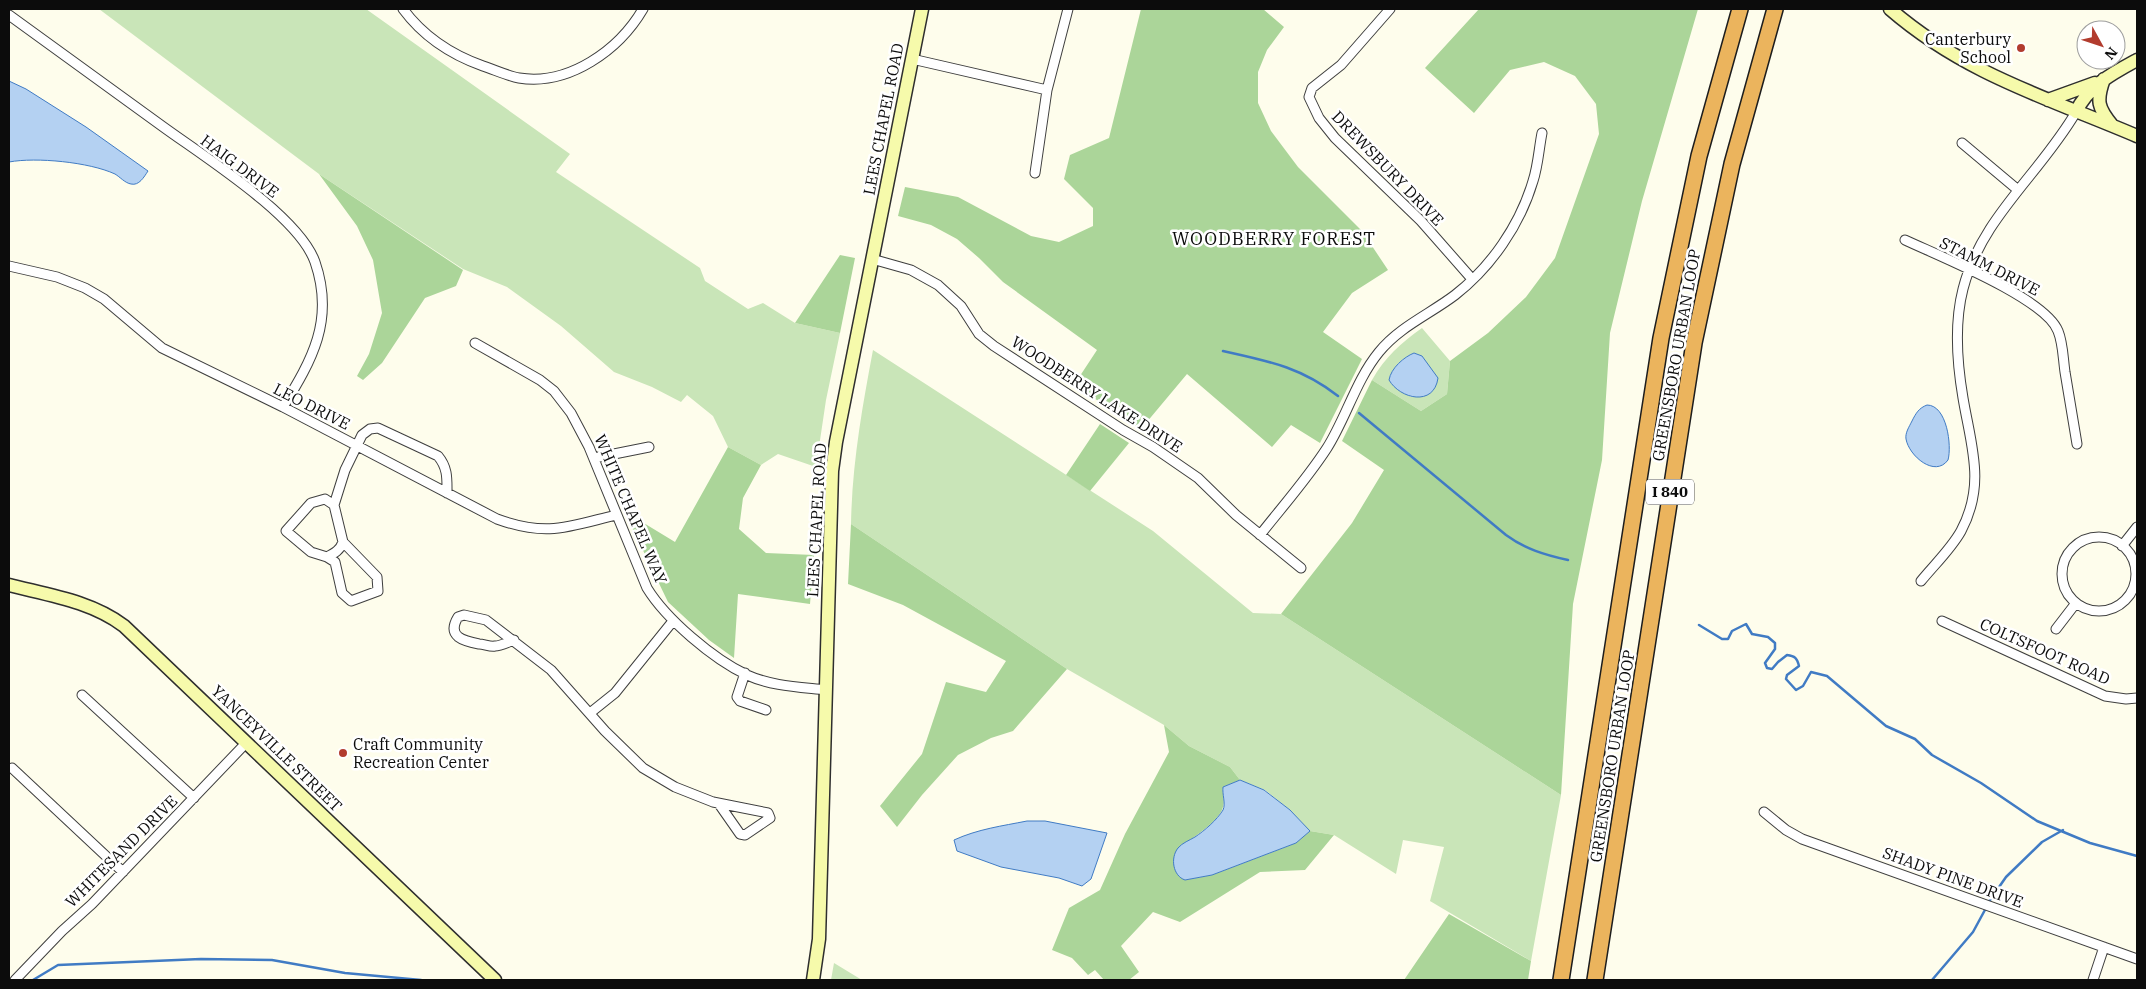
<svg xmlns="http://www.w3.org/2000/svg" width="2146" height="989" font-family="'IBM Plex Serif',serif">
<rect width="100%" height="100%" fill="#fefdec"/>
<path fill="#c9e5b8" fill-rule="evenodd" d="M99,9H366L570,154L556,172L700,268L705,281L748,309L763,303L795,323L840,333L826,400L816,467L778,454L761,465L728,447L713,416L687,395L681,402L652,387L614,372L561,326L507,287L463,269L319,174Z
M1422,328L1450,361L1447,394L1421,411L1372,380C1385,357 1401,343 1422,328ZM1414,353L1422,356L1437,380C1434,393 1423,394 1411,397L1390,382C1390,369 1402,358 1414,353Z
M873,350L1153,531L1253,613L1281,614L1561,795L1531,961L1430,901L1444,847L1403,840L1396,874L1334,835L1310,831L1290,810L1265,790L1240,780L1230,767L1189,746L1164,725L1067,669L851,524C852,465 862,408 873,350Z
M834,963L862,980H831Z"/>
<path fill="#abd599" d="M1141,9H1263L1284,27L1267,50L1258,72V103L1271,131L1298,167L1362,231L1388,270L1352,293L1323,332L1362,359L1320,443L1291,425L1272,447L1187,374L1141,429L1074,385L1097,350L1003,282L979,258L957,239L931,225L898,216L905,187L958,197L1031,236L1059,242L1093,226V208L1064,179L1070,155L1109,138Z
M1479,9H1698L1642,201L1610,333L1602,460L1573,604L1561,795L1281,614L1352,523L1384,470L1342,441L1372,380L1421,411L1447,394L1450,361L1488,333L1526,297L1555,258L1599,134L1596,104L1575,76L1544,62L1510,70L1474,113L1425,68Z
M319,174L463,270L456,286L425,298L382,363L363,380L357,376L369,354L382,313L373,260L357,226Z
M840,255L855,258L840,333L795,323Z
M1100,424L1129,443L1090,491L1066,475Z
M728,447L761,465L743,498L739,529L766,553L814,555L810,604L738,594L734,658L709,640L668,602L624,511L675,542Z
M851,524L1067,669L1013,731L991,738L958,755L922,795L897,827L880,806L922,754L946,682L986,692L1006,661L903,605L848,584Z
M1164,725L1189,746L1230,767L1240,780L1223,787C1222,794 1225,801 1223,807C1220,821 1190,840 1178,848L1185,880L1212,875L1296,843L1310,831L1334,835L1305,870L1260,872L1180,922L1153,912L1121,946L1139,972L1129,980H1104L1095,970L1088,975L1072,958L1052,950L1069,908L1100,890L1125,834L1169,752Z
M1449,914L1531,961L1528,980H1404Z"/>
<path fill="#b4d1f2" stroke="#407bc4" d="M9,81L26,89L86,127L148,171C144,177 139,186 131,184C125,183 120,177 115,174C89,162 36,157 9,162Z
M1414,353L1422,356L1438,378C1434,407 1400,399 1389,380C1391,368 1404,357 1414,353Z
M1927,405C1947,405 1952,446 1948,460C1935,478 1909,456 1906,439C1905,433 1909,427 1912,421C1916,413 1919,408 1927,405Z
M1240,780L1264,790L1290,810L1310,831L1296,843L1212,875L1185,880C1173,876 1170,858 1178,848C1182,843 1190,840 1195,837C1204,831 1217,820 1223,810C1226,804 1222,794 1223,787Z
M1027,821H1045L1107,833L1091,879L1082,886L1059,878L1001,867L957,851L954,840C978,829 1002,826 1027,821Z"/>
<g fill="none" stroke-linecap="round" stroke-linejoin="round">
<path stroke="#407bc4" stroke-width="2.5" d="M1223,351C1268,361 1301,367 1338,396
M1359,413L1506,535C1525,549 1545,555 1568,560
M1699,625L1722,639H1728L1732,631L1746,624L1752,634L1768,637L1775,643V649L1765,663L1767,668L1772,669L1778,662L1787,655C1795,656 1797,658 1799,666L1787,675L1786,679L1796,690L1803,686L1811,672L1827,676L1886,726L1915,739L1932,755L1981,783L2037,821L2090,843L2137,856
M1988,903L2006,877L2042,842L2063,830
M33,980L58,965L201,959L272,960L345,973L421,980
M1932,980L1973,932L1986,908"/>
<defs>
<path id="street" d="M403,9C423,36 452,55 483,66C495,70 508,76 519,78C569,86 619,50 643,9
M1390,9L1341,65L1312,88L1309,97L1319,118L1335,138L1421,221L1472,279
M9,15C60,52 111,89 162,126C203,156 299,216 315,262C335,320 312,360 283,407
M912,59L1047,90
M1962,143L2018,190
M1035,173L1047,90L1068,9
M1905,240C1939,256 2045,298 2058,331C2063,343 2063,358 2065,372C2069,396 2073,420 2077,444
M872,259L911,270L938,285L961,306L979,334L994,346L1123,430L1153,447L1198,478L1236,515L1301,568
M9,266L57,277L85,288L104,299L162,348L283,407L497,519C547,537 567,527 616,515
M475,343L540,380L554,391L571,413L589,447L647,588C666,619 713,659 747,675C771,686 800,687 826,690
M594,458L649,447
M334,505L325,499L311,503L286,531L311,552L327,557L335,562L342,593L351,601L378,591L377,577L343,542L334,505L345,470L362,435L370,429L378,428L438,456C448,468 447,479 447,493
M1260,535C1282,507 1307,479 1327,448C1346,418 1356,380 1379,352C1399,327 1430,314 1455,295C1491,267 1520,225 1533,181C1538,166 1539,148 1542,133
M2062 574a37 37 0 1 1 74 0a37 37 0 1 1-74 0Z
M2122,546L2137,527
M327,557C335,553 340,550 343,542
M1921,581C1934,565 1951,549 1961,531C1986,484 1971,446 1963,398C1957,363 1954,324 1963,289C1981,218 2040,174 2076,112
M1942,621L2105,696L2126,699L2137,698
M2056,629L2076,603
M514,640C508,642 501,646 495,646C490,647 484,644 479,644C464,641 446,637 458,617L464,615L486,620L551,670L605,731L643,768L675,787L713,802L768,813L770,818L745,835L740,834L719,804
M745,673L737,697L740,701L766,710
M82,695L194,798
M590,713L615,693L673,621
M12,768L123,872
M1764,812L1786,830L1802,839L2137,959
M15,980L62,931L92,904L247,742
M2093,980L2104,947"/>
<path id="secondary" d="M1890,9C1965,74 2048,98 2137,136
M2104,79C2096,101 2098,108 2112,125
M2048,100L2095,83
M2076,112C2088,86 2113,73 2137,60
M9,585C48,595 91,601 124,626L495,980
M813,980L819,939L832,471L836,442L922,9"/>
<path id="highway" d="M1561,980L1661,338L1699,156L1740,9
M1595,980L1694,343L1732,164L1775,9"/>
</defs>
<use href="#street" stroke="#3f3f3f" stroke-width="11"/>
<use href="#secondary" stroke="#2e2e2e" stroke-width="15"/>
<use href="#highway" stroke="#1d1d1d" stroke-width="18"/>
<use href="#street" stroke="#fff" stroke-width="9"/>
<use href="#secondary" stroke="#f6faab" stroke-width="12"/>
<use href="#highway" stroke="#ebb45d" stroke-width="15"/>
</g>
<g fill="#b23c2e" stroke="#fff" stroke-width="2">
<circle cx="2021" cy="48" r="5"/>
<circle cx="343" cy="753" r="5"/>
</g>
<g text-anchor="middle" stroke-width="5" stroke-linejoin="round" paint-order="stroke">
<rect fill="#fff" stroke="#555" stroke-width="1" x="1646" y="479.5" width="48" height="25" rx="4"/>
<g font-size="15" font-weight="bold" fill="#0c0c0c">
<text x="1670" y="497">I 840</text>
</g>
<g font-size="16" fill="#0c0c0c" stroke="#fff" text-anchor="end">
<text x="2011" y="45">Canterbury<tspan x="2011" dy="18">School</tspan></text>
<text x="353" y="750" text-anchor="start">Craft Community<tspan x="353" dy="18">Recreation Center</tspan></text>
</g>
<g font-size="16" fill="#0c0c0c" stroke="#fff">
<text transform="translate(883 119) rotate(-79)" y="6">LEES CHAPEL ROAD</text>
<text transform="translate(240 166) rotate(37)" y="6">HAIG DRIVE</text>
<text transform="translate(1388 168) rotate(46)" y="6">DREWSBURY DRIVE</text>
<text transform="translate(1990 266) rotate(27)" y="6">STAMM DRIVE</text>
<text transform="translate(1676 355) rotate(-80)" y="6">GREENSBORO URBAN LOOP</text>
<text transform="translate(1097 394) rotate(33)" y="6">WOODBERRY LAKE DRIVE</text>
<text transform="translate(312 406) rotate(27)" y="6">LEO DRIVE</text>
<text transform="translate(631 509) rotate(67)" y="6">WHITE CHAPEL WAY</text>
<text transform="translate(816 520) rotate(-87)" y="6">LEES CHAPEL ROAD</text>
<text transform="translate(2045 651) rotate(24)" y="6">COLTSFOOT ROAD</text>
<text transform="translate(277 748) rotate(44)" y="6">YANCEYVILLE STREET</text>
<text transform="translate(1612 756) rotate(-81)" y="6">GREENSBORO URBAN LOOP</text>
<text transform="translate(121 851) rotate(-45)" y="6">WHITESAND DRIVE</text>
<text transform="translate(1953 877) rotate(20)" y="6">SHADY PINE DRIVE</text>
</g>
<g font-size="18" letter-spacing="1" fill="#0c0c0c" stroke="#fff">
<text x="1274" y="245">WOODBERRY FOREST</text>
</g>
</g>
<rect width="2146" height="989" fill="none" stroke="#0c0c0c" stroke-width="20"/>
<g transform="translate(2101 45) rotate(130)"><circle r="24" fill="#ffffff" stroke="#9e9e9e"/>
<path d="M0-4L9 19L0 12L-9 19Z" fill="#b23c2e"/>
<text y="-8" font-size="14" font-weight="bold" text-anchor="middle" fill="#0c0c0c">N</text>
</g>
</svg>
